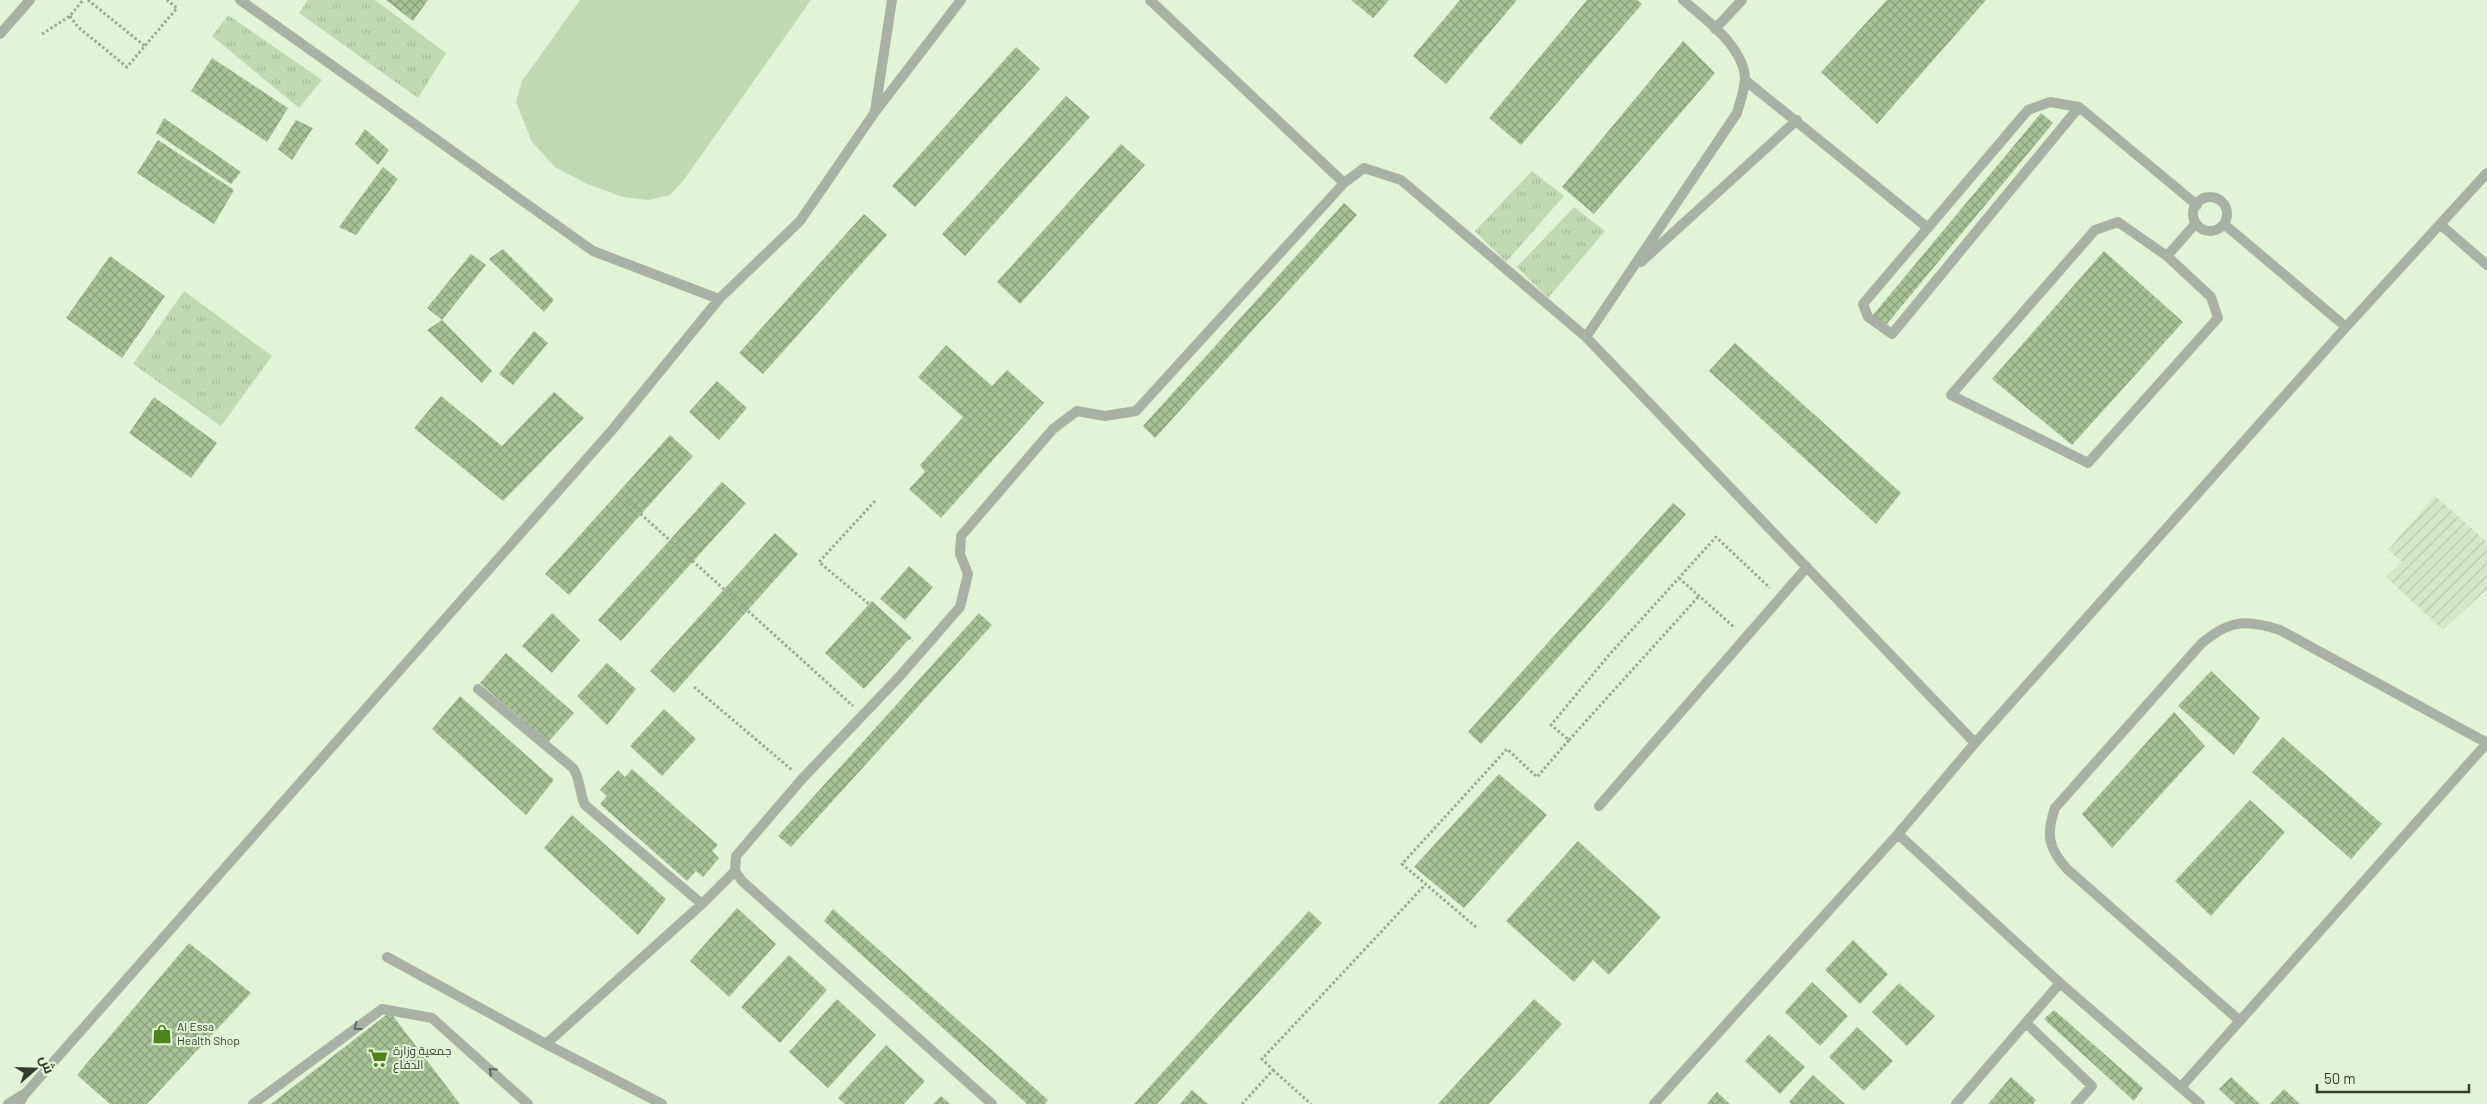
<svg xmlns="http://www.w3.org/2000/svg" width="2487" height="1104" font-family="Barlow,Cairo,sans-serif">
<defs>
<pattern id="industrial-furrows" width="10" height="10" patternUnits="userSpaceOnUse" patternTransform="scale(1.25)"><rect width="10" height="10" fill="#d3e9c6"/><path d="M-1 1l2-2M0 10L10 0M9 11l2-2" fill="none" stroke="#b6c9ab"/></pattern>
<pattern id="grass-tufts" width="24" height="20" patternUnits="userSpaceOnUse" patternTransform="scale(1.25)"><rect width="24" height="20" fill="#c1d9b2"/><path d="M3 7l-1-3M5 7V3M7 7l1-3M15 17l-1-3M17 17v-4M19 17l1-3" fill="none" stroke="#a6bb9a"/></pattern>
<pattern id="building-cross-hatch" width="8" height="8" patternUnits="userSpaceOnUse" patternTransform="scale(1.25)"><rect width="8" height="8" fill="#a7c296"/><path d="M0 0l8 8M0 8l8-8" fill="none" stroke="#899f7b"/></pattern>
</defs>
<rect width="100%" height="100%" fill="#e1f4d6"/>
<path fill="url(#industrial-furrows)" d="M2435,496L2487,542V589L2443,630L2386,577L2402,562L2388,550Z"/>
<path fill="url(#grass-tufts)" d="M308,0H375L446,53L418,98L299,13Z
M228,15L322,80L299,108L212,36Z
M1532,171L1564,196L1506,262L1475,231Z
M1574,207L1605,231L1548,298L1517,267Z
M184,291L272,356L221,426L133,364Z"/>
<path fill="#c1d9b2" d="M580,0H811L683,181L670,195L649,200L623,197L587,184L555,167L532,142L516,102L522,81Z"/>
<path fill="url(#building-cross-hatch)" d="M386,0H428L413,21Z
M1351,0H1389L1373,18Z
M1460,0H1517L1446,84L1413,56Z
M1587,0H1637L1642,4L1521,145L1489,118Z
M1887,0H1986L1877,124L1821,72Z
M1683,41L1715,73L1594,214L1562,187Z
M1016,47L1040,69L915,207L892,186Z
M212,58L288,108L267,142L191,91Z
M1066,96L1090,117L965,256L942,234Z
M2041,113L2053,123L1886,325L1873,315Z
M164,118L241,172L231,184L156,133Z
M296,120L313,128L292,160L278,149Z
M365,129L389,150L378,165L355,144Z
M158,140L234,190L214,224L137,173Z
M1121,144L1145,165L1020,304L997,282Z
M383,167L398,179L356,235L339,227Z
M1344,203L1357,215L1155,438L1143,426Z
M864,214L887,235L763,374L739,353Z
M503,249L554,300L544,312L489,259Z
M2104,251L2183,322L2072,445L1992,379Z
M471,254L486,265L442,320L427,308Z
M110,256L165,296L122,358L66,318Z
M442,320L492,371L482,383L427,330Z
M534,331L548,343L513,385L499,374Z
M1735,343L1901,493L1876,524L1709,371Z
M946,345L992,386L1007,370L1044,403L941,518L909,489L925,472L920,465L963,417L918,377Z
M717,381L747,408L719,440L689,412Z
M554,392L584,418L503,501L414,428L441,396L502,446Z
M154,397L217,443L191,478L129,433Z
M670,435L693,456L569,595L545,574Z
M722,482L746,503L621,641L598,620Z
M1673,503L1686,514L1481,744L1468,732Z
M775,533L798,554L674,693L650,671Z
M909,566L933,587L905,620L880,599Z
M872,601L911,637L864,689L825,653Z
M552,613L580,640L552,673L522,646Z
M979,613L992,625L791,847L778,836Z
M506,653L574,713L548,742L480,683Z
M607,663L636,689L607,725L577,696Z
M2211,671L2260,718L2234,755L2178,706Z
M460,696L554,780L526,815L432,729Z
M664,709L696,739L662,776L630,746Z
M2174,712L2205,746L2112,848L2082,814Z
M2283,737L2382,824L2351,859L2252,772Z
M632,769L718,845L712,851L719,858L703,877L696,871L687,881L600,804L607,796L600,790L618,770L625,777Z
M1499,774L1547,815L1464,908L1414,867Z
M2250,800L2285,832L2211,916L2175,881Z
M572,815L666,899L638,935L544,848Z
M1578,841L1661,917L1609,975L1593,960L1574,982L1506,921Z
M737,908L776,944L729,997L690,961Z
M833,909L1048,1100L1045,1104H1027L824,921Z
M1309,911L1322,923L1157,1104H1134Z
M1853,940L1888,974L1860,1004L1825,970Z
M189,943L251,993L147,1104H110L77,1075Z
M789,955L827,990L780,1043L741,1007Z
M1812,982L1848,1016L1820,1046L1785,1012Z
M1899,983L1935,1016L1907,1046L1872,1012Z
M837,999L876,1035L828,1088L789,1052Z
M1534,999L1562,1024L1489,1104H1438Z
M2054,1010L2143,1088L2134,1101L2044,1019Z
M390,1012L460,1104H271Z
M1857,1027L1893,1061L1864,1091L1829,1057Z
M1769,1034L1805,1067L1780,1094L1745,1061Z
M886,1045L925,1081L904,1104H845L838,1098Z
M1813,1075L1845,1104H1791L1789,1102Z
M2011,1077L2036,1100L2033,1104H1988Z
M2231,1077L2260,1104H2235L2219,1089Z
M2284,1089L2300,1104H2270Z
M1192,1090L1208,1104H1180Z
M1717,1092L1730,1104H1707Z
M941,1096L950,1104H933Z"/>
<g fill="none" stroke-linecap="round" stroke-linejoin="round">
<path stroke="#9baa93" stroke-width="3" stroke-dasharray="2.5 2.5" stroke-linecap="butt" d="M88,0L146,47
M70,16L78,27L127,67L177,8L167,0
M42,34L70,16L83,0
M622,497L853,706
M875,501L819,562L913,641
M1679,578L1735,628
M694,687L792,770
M1569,740L1699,596
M1476,927L1402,864L1507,749L1537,777L1569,740L1551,725L1609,655L1716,537L1770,588
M1273,1070L1311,1104
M1242,1104L1273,1070L1262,1059L1425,885"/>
<path stroke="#a9b1a4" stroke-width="10" d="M240,0L593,251L719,299
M1150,0L1344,183
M1715,29L1742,0
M0,34L30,0
M1745,80L1928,228
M2079,107L1892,334L1868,317L1863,304L2028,110L2050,102L2079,107L2197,205
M875,111L892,0
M2193 214a17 17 0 1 1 34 0a17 17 0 1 1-34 0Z
M2118,222L2167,256L2211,297L2218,318L2088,463L1951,395L2095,230Z
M2224,224L2346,327
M2441,225L2487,265
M2167,256L2196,223
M1641,262L1797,120
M1586,337L1737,113C1740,102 1745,89 1745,78C1743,46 1706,20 1683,0
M478,689L573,768C581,780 579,793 585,805L702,904
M1599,806L1807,567
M1898,834L2060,983L2200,1104
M387,957L546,1044L662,1104
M2240,1021L2067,869C2048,848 2046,834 2055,808L2201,644C2229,620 2245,619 2280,630L2487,743
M2026,1023L2092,1086L2076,1104
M546,1044L702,904L735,871
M2181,1087L2487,743
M8,1104L24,1094
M19,1104L25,1094L613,429L719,299L800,221L875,112L961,0
M253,1104L382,1009L432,1018L528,1104
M992,1104L742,881L735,871L736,856L802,779L900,676L960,607L968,574L960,554L961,536L1053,429L1077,411L1105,416L1136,411L1344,183L1364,168L1401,180L1586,337L1975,743
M1654,1104L1898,834L1975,743L2346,327L2487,173
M1956,1104L2060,983"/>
</g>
<defs><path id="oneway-chevron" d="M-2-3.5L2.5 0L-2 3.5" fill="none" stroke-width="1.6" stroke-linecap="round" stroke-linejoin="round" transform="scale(1.25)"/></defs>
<g stroke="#5e6659">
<use href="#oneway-chevron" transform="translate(357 1027) rotate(144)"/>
<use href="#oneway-chevron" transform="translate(492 1071) rotate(-138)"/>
</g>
<defs>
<symbol id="shop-bare" viewBox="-9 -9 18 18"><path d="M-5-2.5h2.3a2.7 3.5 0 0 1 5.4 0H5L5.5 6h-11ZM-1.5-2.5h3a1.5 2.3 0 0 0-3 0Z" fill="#4e841c" stroke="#e1f4d6" stroke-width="2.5" paint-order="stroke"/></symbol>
<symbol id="supermarket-bare" viewBox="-9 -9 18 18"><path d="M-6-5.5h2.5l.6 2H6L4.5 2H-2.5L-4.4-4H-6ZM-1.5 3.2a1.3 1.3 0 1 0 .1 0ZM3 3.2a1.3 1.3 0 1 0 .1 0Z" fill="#4e841c" stroke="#e1f4d6" stroke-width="2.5" paint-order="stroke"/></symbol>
</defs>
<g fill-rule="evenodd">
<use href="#shop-bare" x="148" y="1020" width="28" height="28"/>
<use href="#supermarket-bare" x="364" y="1044" width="28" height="28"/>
</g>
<g text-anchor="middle" stroke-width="4" stroke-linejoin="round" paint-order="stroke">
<g font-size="12" fill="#353d31" stroke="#e1f4d6" text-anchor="start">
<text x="177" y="1031">Al Essa<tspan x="177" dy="14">Health Shop</tspan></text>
<text x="393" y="1055">جمعية وزارة<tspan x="393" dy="14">الدفاع</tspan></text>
</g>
</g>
<g transform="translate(35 1069) rotate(70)" stroke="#e1f4d6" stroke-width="4" paint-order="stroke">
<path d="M0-4L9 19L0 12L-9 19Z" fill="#353d31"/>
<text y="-8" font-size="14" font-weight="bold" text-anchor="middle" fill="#353d31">ش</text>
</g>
<path d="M2317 1084v8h152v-8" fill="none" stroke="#353d31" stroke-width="2.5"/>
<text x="2324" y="1084" font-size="15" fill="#353d31" stroke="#e1f4d6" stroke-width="4" paint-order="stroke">50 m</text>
</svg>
